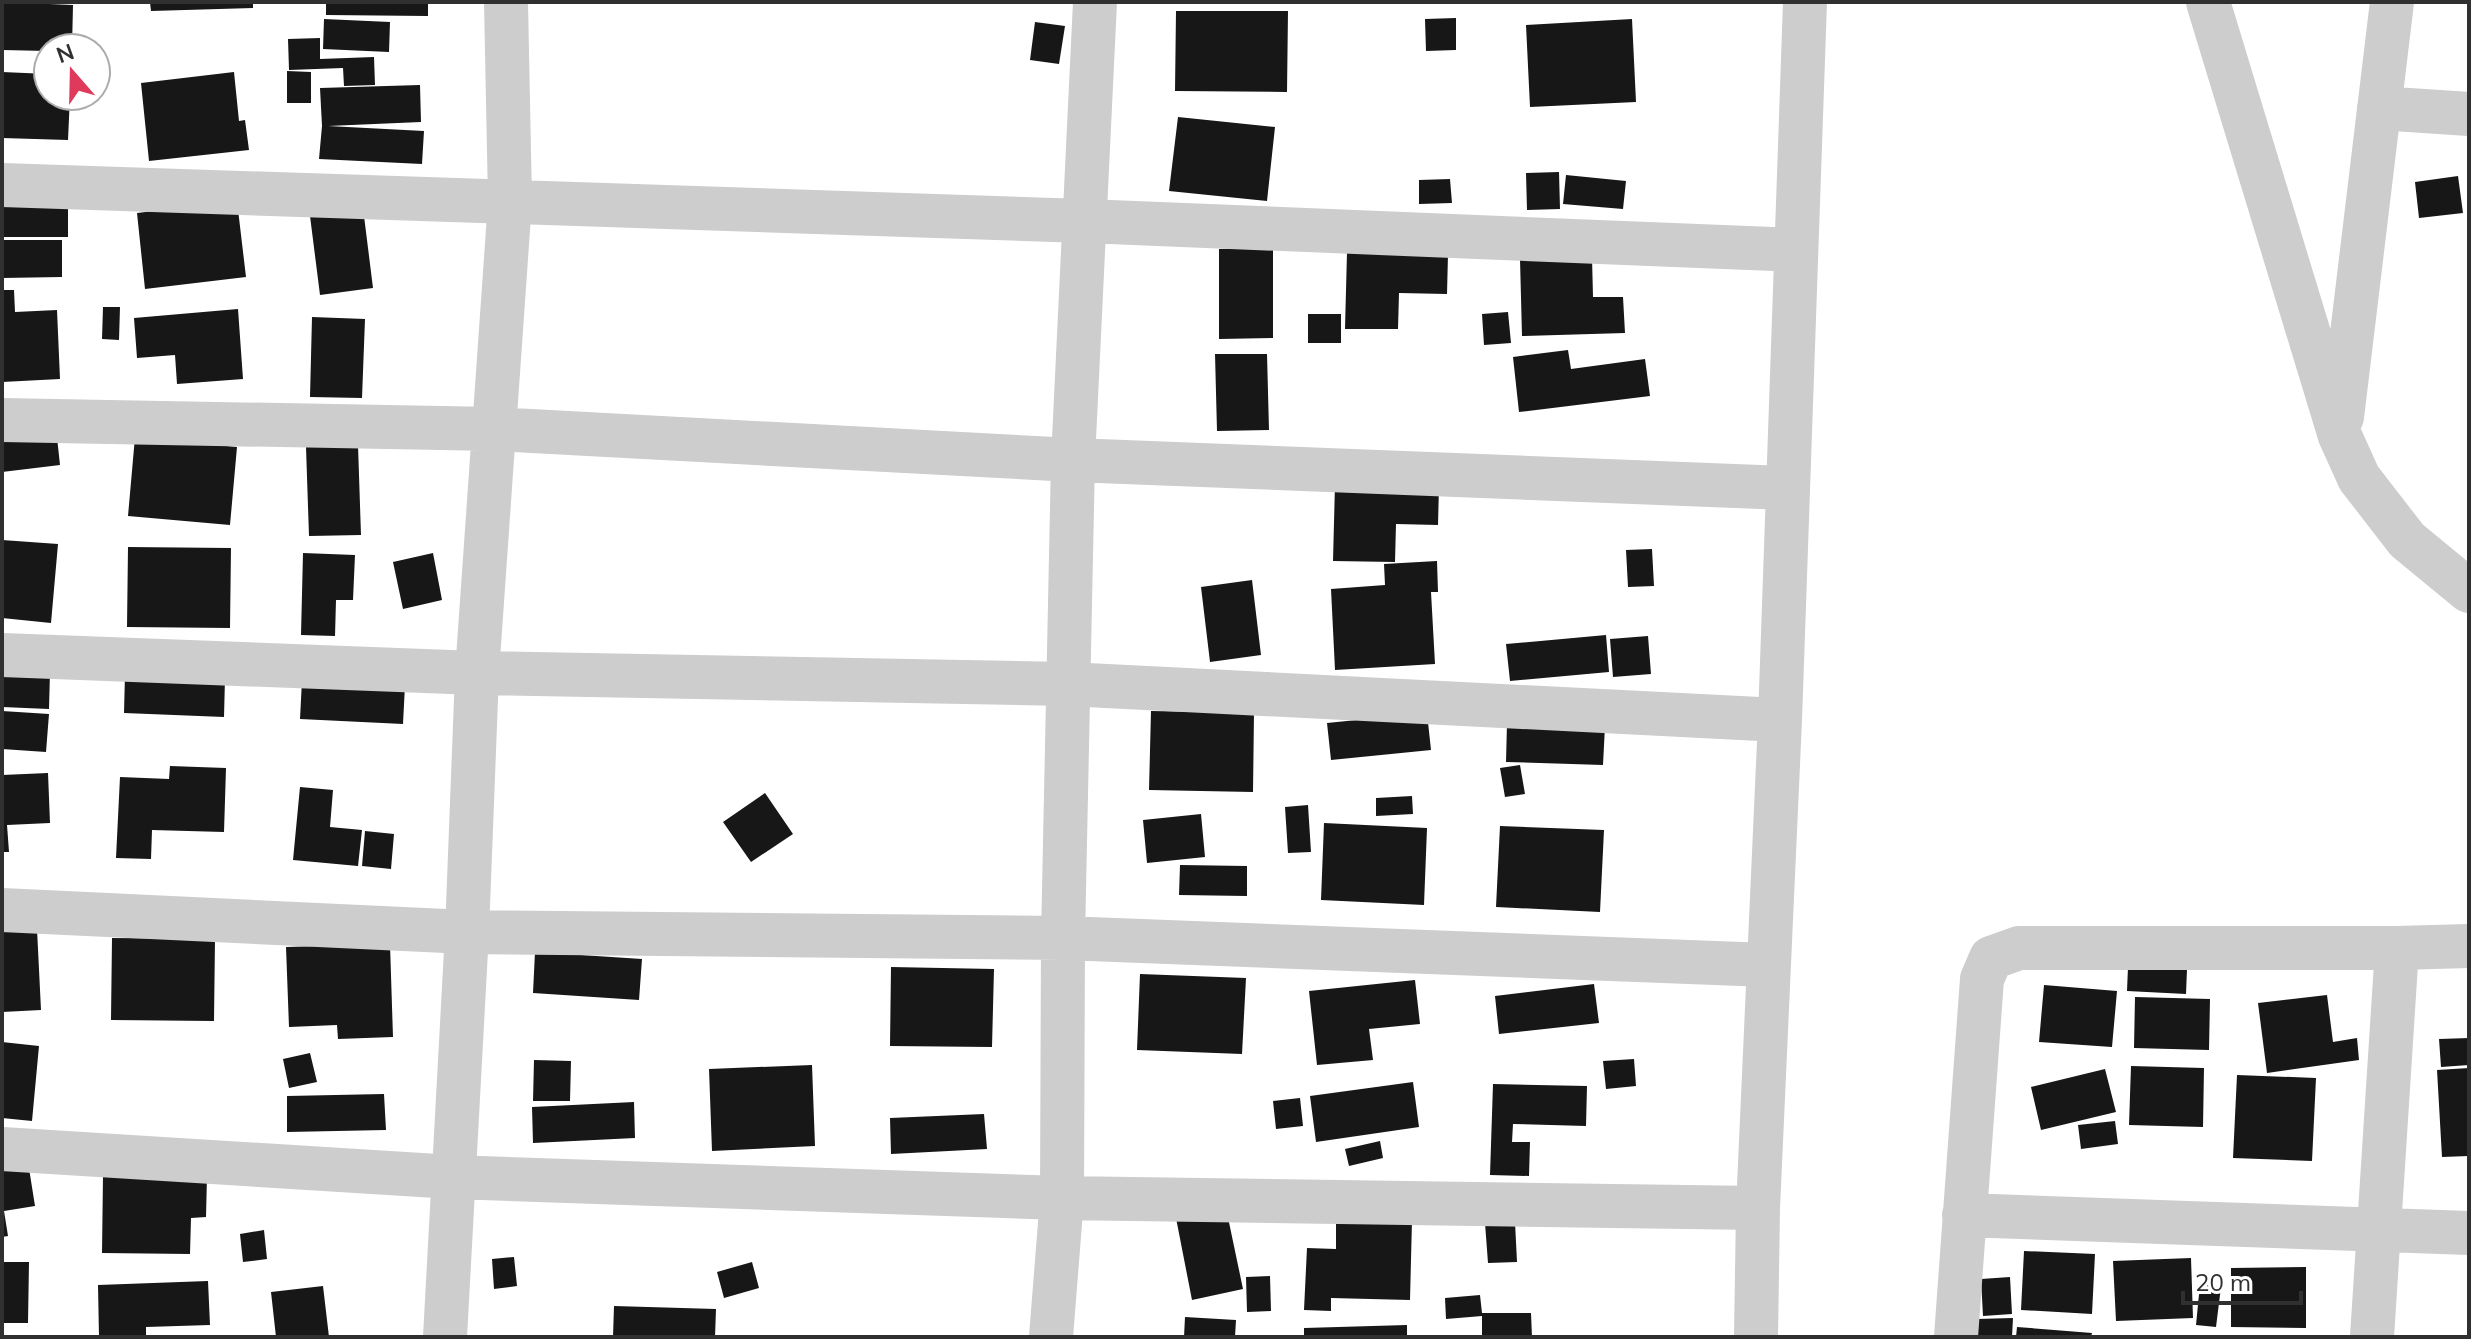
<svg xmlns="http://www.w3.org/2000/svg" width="2471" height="1339" font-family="Mulish,sans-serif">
<rect width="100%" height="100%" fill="#fff"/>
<path fill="#171717" d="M2,2L73,5L72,48H48V51L2,50Z
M150,2H253V8L151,11Z
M326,2H428V16L326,15Z
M1176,11H1288L1287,92L1175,91Z
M1456,18V50L1426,51L1425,19Z
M324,19L390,22L389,52L323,49Z
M1632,19L1636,102L1530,107L1526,25Z
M1035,22L1065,26L1059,64L1030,60Z
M320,38V59L374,57L375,85L344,86L343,68L289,70L288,39Z
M287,71L311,72V103H287Z
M2,72L48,74V96H70L68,140L2,138Z
M234,72L239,121L245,120L249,150L149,161L141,83Z
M420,85L421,122L328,126L424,131L422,164L319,159L322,126L320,88Z
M1178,117L1275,127L1267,201L1169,191Z
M1559,172L1560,209L1527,210L1526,173Z
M1566,175L1626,181L1623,209L1563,204Z
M2458,176L2463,213L2419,218L2415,182Z
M1450,179L1452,203L1419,204V180Z
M237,201L246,277L145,289L137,213Z
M2,202H68V237H2Z
M363,208L373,288L320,295L310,216Z
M2,240H62V277L2,278Z
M1273,248V338L1219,339V249Z
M1347,252L1448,254L1447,294L1399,293L1398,329H1345Z
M1592,257L1593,297H1623L1625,333L1522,336L1520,259Z
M2,290H14L15,312L57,310L60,379L2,382Z
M103,307H120L119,340L102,339Z
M238,309L243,379L177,384L175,355L137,358L134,318Z
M1508,312L1511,343L1484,345L1482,314Z
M1308,314H1341V343H1308Z
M312,317L365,319L362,398L310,397Z
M1568,350L1571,369L1645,359L1650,396L1519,412L1513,357Z
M1215,354H1267L1269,430L1217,431Z
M56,428L60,465L2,472V434Z
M135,437L237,447L230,525L128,516Z
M358,445L361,535L309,536L306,447Z
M1335,484L1439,485L1438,525L1396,524L1395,562L1333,561Z
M2,540L58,544L51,623L2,618Z
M128,547L231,548L230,628L127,627Z
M1652,549L1654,586L1628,587L1626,550Z
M303,553L355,555L353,600H336L335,636L301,635Z
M433,553L442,600L403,609L393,562Z
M1437,561L1438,592H1431L1435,664L1335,670L1331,589L1385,585L1384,564Z
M1252,580L1261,655L1210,662L1201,587Z
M1606,635L1609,672L1510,681L1506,644Z
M1648,636L1651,674L1613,677L1610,639Z
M2,669L50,671L49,709L2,707Z
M125,674L225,678L224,717L124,713Z
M302,680L405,685L403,724L300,719Z
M2,711L49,714L46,752L2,749Z
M1151,711L1254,713L1253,792L1149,790Z
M1427,713L1431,750L1331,760L1327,723Z
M1507,723L1605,726L1603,765L1506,762Z
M1520,765L1525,794L1505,797L1500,768Z
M170,766L226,768L224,832L152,830L151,859L116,858L120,777L169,779Z
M48,773L50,823L7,825L9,852H2V775Z
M300,787L333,790L330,827L362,830L358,866L293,860Z
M765,793L793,834L751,862L723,822Z
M1412,796L1413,814L1376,816V798Z
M1308,805L1311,852L1288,853L1285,807Z
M1201,814L1205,857L1147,863L1143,820Z
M1324,823L1427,828L1424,905L1321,900Z
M1500,826L1604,830L1600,912L1496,907Z
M365,831L394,834L391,869L362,866Z
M1180,865L1247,866V896L1179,895Z
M37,929L41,1010L2,1012V931Z
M112,938L215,939L214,1021L111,1020Z
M390,944L393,1037L338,1039L337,1025L289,1027L286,947Z
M535,952L642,959L639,1000L533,993Z
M891,967L994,969L992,1047L890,1046Z
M2128,967L2187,969L2186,994L2127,991Z
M1140,974L1246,978L1242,1054L1137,1050Z
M1415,980L1420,1024L1369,1029L1373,1060L1317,1065L1309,991Z
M1594,984L1599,1023L1499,1034L1495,996Z
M2044,985L2117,991L2112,1047L2039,1042Z
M2327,995L2333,1042L2357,1038L2359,1060L2267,1073L2258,1003Z
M2135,997L2210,999L2209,1050L2134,1048Z
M2469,1038V1065L2441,1067L2439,1039Z
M2,1042L39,1046L32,1121L2,1118Z
M310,1053L317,1082L289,1088L283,1059Z
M1634,1059L1636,1086L1606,1089L1603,1061Z
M534,1060L571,1061L570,1101H533Z
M812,1065L815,1146L712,1151L709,1069Z
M2131,1066L2204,1068L2203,1127L2129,1125Z
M2469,1068V1156L2442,1157L2437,1070Z
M2105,1069L2116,1112L2041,1130L2031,1087Z
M2237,1075L2316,1078L2312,1161L2233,1158Z
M1413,1082L1419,1127L1316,1142L1310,1096Z
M1493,1084L1587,1086L1586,1126L1513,1124L1512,1142H1530L1529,1176L1490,1175Z
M384,1094L386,1130L287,1132V1096Z
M1300,1098L1303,1126L1276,1129L1273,1101Z
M634,1102L635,1138L533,1143L532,1107Z
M984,1114L987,1149L891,1154L890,1118Z
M2115,1121L2118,1144L2081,1149L2078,1125Z
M1380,1141L1383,1158L1349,1166L1345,1149Z
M28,1162L35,1206L4,1211L8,1236L2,1237V1166Z
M103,1175L207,1176L206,1217L191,1218L190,1254L102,1253Z
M1226,1208L1243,1289L1192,1300L1176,1218Z
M1336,1218L1412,1220L1410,1300L1331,1298V1311L1304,1310L1307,1248L1336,1249Z
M1515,1222L1517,1262L1488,1263L1485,1223Z
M264,1230L267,1259L243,1262L240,1234Z
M2024,1251L2095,1254L2092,1314L2021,1310Z
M514,1257L517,1286L494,1289L492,1259Z
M2191,1258L2193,1318L2116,1321L2113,1261Z
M2,1262H29L28,1323H2Z
M752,1262L759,1288L724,1298L717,1272Z
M2306,1267V1328L2231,1327V1268Z
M1270,1276L1271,1311L1247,1312L1246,1277Z
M2010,1277L2012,1314L1983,1316L1981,1279Z
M208,1281L210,1325L146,1327V1337H99L98,1285Z
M2200,1284L2221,1287L2216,1327L2196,1325Z
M323,1286L329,1337H276L271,1292Z
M1480,1295L1482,1313H1531L1532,1337H1482V1316L1446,1319L1445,1298Z
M614,1306L716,1309L715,1337H613Z
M1185,1317L1236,1320L1235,1337H1184Z
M2013,1318L2012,1337H1977V1319Z
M1407,1325V1337H1304V1328Z
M2017,1327L2092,1333L2091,1337H2016Z"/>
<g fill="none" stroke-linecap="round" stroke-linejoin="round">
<path stroke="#cdcdcd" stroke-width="44" d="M2208,2L2340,436L2359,478L2407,540L2469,591
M2379,108L2469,114
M2,185L1085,221L1796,250
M2342,417L2392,2
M2,420L494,429L1073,460L1787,488
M2,655L477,673L1067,684L1780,720
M2,910L467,932L1063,938L1768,965
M2,1149L453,1177L1062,1198L1758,1208
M1964,1215L2469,1233
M445,1337L467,932L477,673L510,201L506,2
M1051,1337L1062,1198L1063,938L1073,460L1095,2
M1756,1337L1758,1208L1780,720L1805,2
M1956,1337L1982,979L1991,958L2019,948H2397L2469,946
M2372,1337L2397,948"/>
</g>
<rect width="2471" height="1339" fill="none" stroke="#303030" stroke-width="8"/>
<g transform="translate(72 72) rotate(340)"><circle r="38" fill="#ffffff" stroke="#acacac" stroke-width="2"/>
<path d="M0-6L14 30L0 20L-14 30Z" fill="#df3a5c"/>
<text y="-12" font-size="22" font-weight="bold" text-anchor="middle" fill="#303030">N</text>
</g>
<path d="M2183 1291v12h118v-12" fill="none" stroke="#303030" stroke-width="4"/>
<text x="2195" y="1291" font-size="24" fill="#303030" stroke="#ffffff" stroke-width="6" paint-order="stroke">20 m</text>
</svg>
